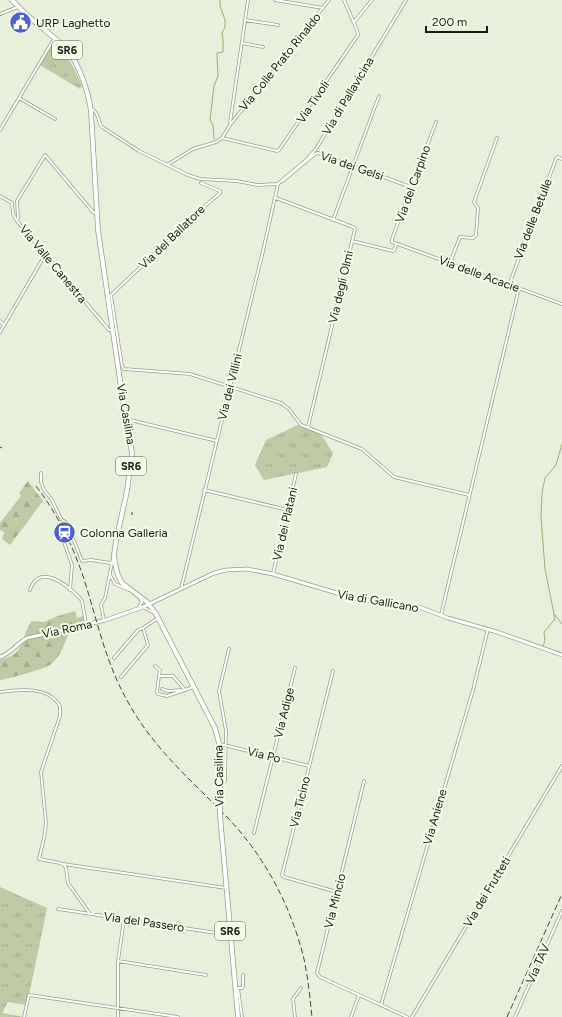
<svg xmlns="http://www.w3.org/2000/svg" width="562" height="1017" font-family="Figtree,sans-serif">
<defs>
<pattern id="grass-tufts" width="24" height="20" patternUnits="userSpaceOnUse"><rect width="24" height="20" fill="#bdcaa3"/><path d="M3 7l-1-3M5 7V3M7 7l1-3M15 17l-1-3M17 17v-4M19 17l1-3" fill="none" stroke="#a2ad8b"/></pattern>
<pattern id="forest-firs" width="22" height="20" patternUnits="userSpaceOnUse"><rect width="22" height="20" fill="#bdcaa3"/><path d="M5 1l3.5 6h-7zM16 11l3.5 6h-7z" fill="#a2ad8b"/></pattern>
</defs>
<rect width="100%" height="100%" fill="#e8efda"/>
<path fill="url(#grass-tufts)" d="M53,42C69,55 74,68 82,86L80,89L40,65Z
M298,425L320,433L333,453L327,467L264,480L255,465L266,440Z
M0,887L47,908L27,1005L8,1002L2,1013L24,1017H0Z"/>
<path fill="url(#forest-firs)" d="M28,481L43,501L10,545L2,539L4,532L0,530V523L21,496L19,493Z
M75,611L77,618L84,616L85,624L70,627C67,639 61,657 50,665C44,669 8,679 0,680V660C26,654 20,639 31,622L33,621L44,622L58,616Z"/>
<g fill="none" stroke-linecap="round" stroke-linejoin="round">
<path stroke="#9caf73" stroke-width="1" d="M214,139L213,125L210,120L214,86L218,76L217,55V53L223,52V39L222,33L225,27V20L220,6V0
M555,615L562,624
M543,646L545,641L544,632L555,619L545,569L541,517L542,493L545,478L556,465L562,444"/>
<defs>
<path id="street" d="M275,0L323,8
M0,14L18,7
M245,20L278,25
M354,22L372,0
M242,43L263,47
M19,98L55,119
M92,109C100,114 97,121 102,127L139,151L188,175L200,179L237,181L257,185L277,184L284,180L315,154L318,153L411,187
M436,122L392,239V242L562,304
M230,123L248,0
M0,130L54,39
M222,138L277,151L279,150L358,35L357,30L344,0
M167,165L193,149L216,142L222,138L230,125L329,0
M279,183L307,159L316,149L406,0
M0,196L12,203L13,214L17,221L109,330H112
M276,198L353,227L355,229L308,427
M333,220L379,96
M17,221L18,218L17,201L45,155L93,212L97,214
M352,241L393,251L395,249L396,244
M450,263L460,237L473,238L476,235L478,208L474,202L497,138
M509,285L556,159L558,157L562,159
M111,295L122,366L124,369L190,374L281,403L289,409L301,425L362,449L394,477L469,495
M110,296L205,206L220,193V191L201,183
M0,321L4,325
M0,332L45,255
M126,419L217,441
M41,473V482L44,490L52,500L61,519L67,523L73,532L72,536L82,561L91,560L111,563
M204,490L288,510
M60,531L72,565L70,590
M273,574L296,474
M110,575L115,584L129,590
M181,589L263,251L278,184
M30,590C39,562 67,585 79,597L82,601L86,624
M139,597L142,602L139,607
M143,607L152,612
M441,615L519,288
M104,620L101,605L105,598L113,558
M114,658L138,630L143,628L158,618
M155,666L160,670L159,676
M333,671L282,875L284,877L337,892
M121,677L148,645L143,628
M162,689L168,691L183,690
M185,690L167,696L158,694L157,692L159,676H173L185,690L193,687
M0,692C20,689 48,686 60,706V716L41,772L46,823L44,838L39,859L60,863L64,865L66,868L68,883L90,914
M220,744L309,766
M225,781L226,731L219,691L229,649
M364,781L317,973L320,977L407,1017
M254,833L295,668
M63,864L226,888
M58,909L230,935
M118,961L206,975
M238,988L242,1017
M238,988H242L243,986V975
M381,1005L473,690L488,629
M24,1017L29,995L178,1017
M118,1017V961L124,919
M295,1017L293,999L301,988
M351,1017L359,995
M412,1017L562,766
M515,1017L562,911"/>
<path id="secondary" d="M0,657C11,654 17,643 27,638L106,620L143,607L214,573L226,570L247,569L273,574L357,599L419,607L448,618L497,632L562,655"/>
<path id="primary" d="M12,0C19,7 26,15 34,21C45,31 57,39 67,49C79,64 89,93 91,112L98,230L126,421L132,453L127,491L116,541L114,555L115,564L118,575L122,583L147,602L156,614L215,728L220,747V802
M220,815L238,1017"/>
</defs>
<use href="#street" stroke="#989f8b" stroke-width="3.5"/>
<use href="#secondary" stroke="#989f8b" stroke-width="4.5"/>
<use href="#primary" stroke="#989f8b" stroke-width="5.5"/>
<use href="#street" stroke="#fff" stroke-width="2"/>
<use href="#secondary" stroke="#fff" stroke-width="3"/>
<use href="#primary" stroke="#fff" stroke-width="4"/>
<path stroke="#43463c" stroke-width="1" stroke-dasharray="6 3" stroke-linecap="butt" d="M0,447L2,448
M36,486C57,513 72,544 83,576C97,619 105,662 128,702C153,748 192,781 228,818C265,857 291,906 304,959C308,978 310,998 312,1017
M132,515V512
M507,1017L562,894"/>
<defs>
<path id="primary-bridge" d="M220,815V802"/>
</defs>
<use href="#primary-bridge" stroke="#989f8b" stroke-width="5.5" stroke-linecap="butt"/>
<use href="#primary-bridge" stroke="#fff" stroke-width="4"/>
</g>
<defs>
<symbol id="civic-disc" viewBox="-11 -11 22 22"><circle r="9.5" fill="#4e5fd4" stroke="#f5fce7"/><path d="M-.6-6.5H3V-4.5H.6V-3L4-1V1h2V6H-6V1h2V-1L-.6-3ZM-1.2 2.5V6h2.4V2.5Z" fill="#fff"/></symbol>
<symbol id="station-disc" viewBox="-11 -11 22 22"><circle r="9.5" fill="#4e5fd4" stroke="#f5fce7"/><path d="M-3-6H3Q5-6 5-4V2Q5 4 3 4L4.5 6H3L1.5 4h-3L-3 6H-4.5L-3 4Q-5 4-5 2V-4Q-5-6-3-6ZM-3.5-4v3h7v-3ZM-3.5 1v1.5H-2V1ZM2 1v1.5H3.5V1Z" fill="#fff"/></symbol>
</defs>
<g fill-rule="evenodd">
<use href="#civic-disc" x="8" y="10" width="25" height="25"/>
<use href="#station-disc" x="52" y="520" width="25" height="25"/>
</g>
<g text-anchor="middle" stroke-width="4" stroke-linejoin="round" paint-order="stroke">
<g fill="#f5fce7" stroke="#5a5e53" stroke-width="1">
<rect x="52" y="41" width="30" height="18" rx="3"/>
<rect x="116" y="457" width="30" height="18" rx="3"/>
<rect x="215" y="922" width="30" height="18" rx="3"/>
</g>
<g font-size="11" font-weight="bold" fill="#181a13">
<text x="67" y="54">SR6</text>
<text x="131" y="470">SR6</text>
<text x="230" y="935">SR6</text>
</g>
<g font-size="12" fill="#181a13" stroke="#f5fce7" text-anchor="start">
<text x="36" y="27">URP Laghetto</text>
<text x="80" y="537">Colonna Galleria</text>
</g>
<g font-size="12" fill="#181a13" stroke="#f5fce7">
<text transform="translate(280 62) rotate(-51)" y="4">Via Colle Prato Rinaldo</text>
<text transform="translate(348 96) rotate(-59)" y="4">Via di Pallavicina</text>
<text transform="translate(313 102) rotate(-56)" y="4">Via Tivoli</text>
<text transform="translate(352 166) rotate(19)" y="4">Via dei Gelsi</text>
<text transform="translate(413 184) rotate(-70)" y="4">Via del Carpino</text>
<text transform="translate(533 219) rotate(-69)" y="4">Via delle Betulle</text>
<text transform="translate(172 237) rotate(-44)" y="4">Via del Ballatore</text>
<text transform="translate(53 264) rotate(50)" y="4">Via Valle Canestra</text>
<text transform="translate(479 274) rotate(20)" y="4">Via delle Acacie</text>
<text transform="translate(341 287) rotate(-77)" y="4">Via degli Olmi</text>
<text transform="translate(230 387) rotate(-76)" y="4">Via dei Villini</text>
<text transform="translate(126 414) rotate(80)" y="4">Via Casilina</text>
<text transform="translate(285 524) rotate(-77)" y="4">Via dei Platani</text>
<text transform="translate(378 601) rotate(10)" y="4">Via di Gallicano</text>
<text transform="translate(67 629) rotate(-12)" y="4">Via Roma</text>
<text transform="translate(284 713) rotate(-76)" y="4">Via Adige</text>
<text transform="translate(264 755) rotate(14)" y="4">Via Po</text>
<text transform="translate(219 776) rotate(-91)" y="4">Via Casilina</text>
<text transform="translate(300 802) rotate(-76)" y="4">Via Ticino</text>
<text transform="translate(435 817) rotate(-74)" y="4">Via Aniene</text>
<text transform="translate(487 892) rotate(-59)" y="4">Via dei Frutteti</text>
<text transform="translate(335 901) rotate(-76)" y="4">Via Mincio</text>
<text transform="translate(144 922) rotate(8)" y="4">Via del Passero</text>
<text transform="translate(538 964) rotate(-66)" y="4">Via TAV</text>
</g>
</g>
<path d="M426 26v6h61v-6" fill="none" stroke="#181a13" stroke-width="2"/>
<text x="432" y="26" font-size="12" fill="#181a13" stroke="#f5fce7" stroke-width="3" paint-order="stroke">200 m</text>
</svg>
